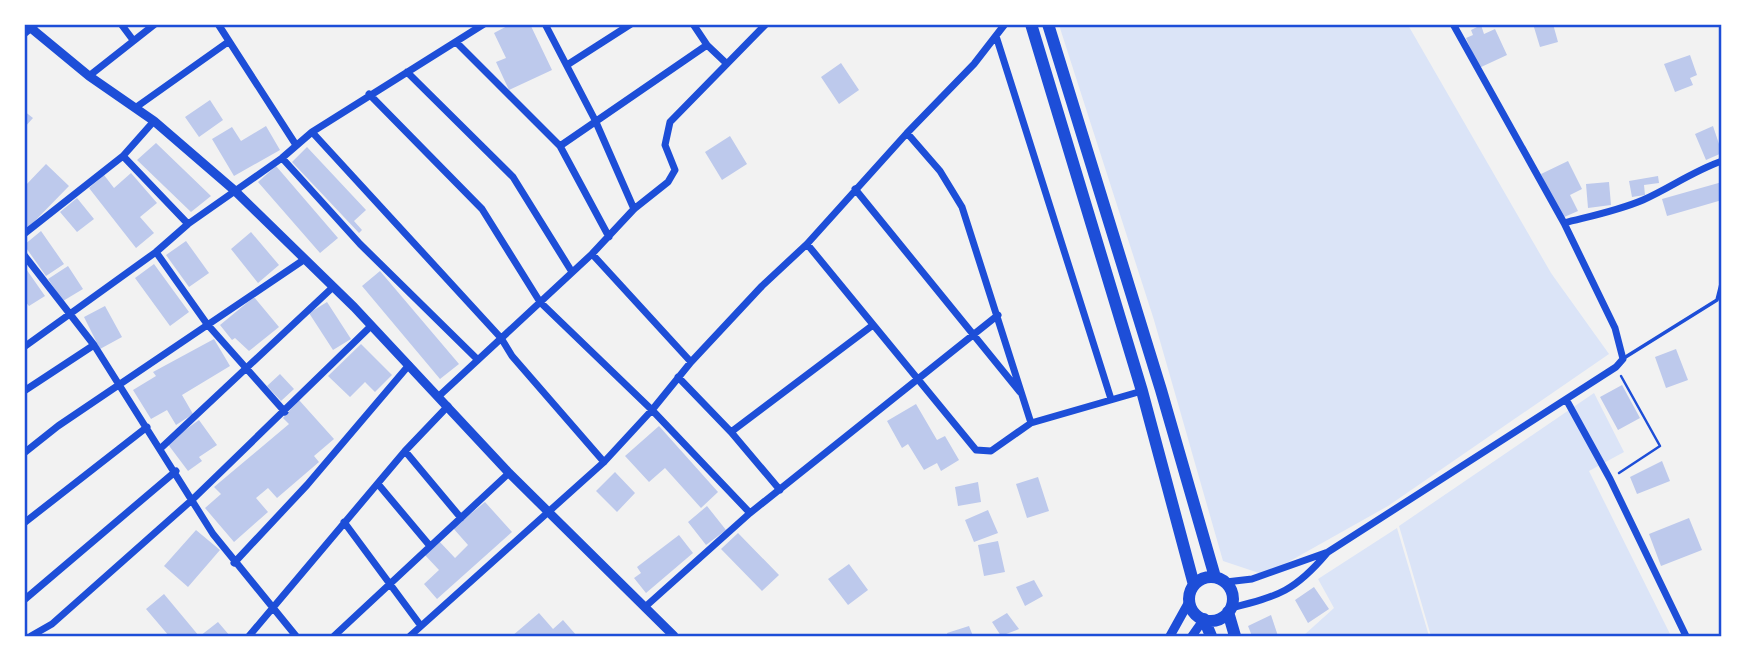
<svg xmlns="http://www.w3.org/2000/svg" width="1746" height="661" font-family="'IBM Plex Sans',sans-serif">
<rect width="100%" height="100%" fill="#f2f2f2"/>
<path fill="#dbe4f7" d="M1059,25H1408L1551,273L1609,354L1388,506L1265,575L1223,561L1154,320Z
M1594,393L1624,452L1589,471L1671,636H1431L1399,526Z
M1397,528L1429,636H1303L1334,608L1318,579Z"/>
<path fill="#bdc9ec" d="M511,24H530L552,70L509,90L496,62L506,58L494,33Z
M1533,24H1553L1558,42L1540,47Z
M1481,25L1484,34L1495,29L1507,55L1479,68L1466,38L1473,35L1471,30Z
M1690,55L1697,75L1690,78L1693,85L1675,92L1664,64Z
M841,63L859,90L839,104L821,77Z
M210,100L223,120L199,137L185,117Z
M24,111L33,118L24,128Z
M266,126L280,150L234,176L212,139L232,127L241,141Z
M1713,126L1722,153L1706,160L1695,134Z
M730,136L747,164L722,180L705,152Z
M156,143L211,196L191,212L137,160Z
M307,147L366,210L354,221L362,230L359,233L292,162Z
M1568,161L1582,189L1570,195L1578,211L1562,218L1541,174Z
M46,164L69,186L28,228L24,224V187Z
M276,166L338,238L320,253L258,182Z
M131,173L157,203L140,217L154,233L136,248L89,188L104,175L114,188Z
M1658,176L1659,183L1644,185L1645,195L1632,197L1629,181Z
M1609,182L1611,205L1588,208L1586,184Z
M1722,182V200L1667,216L1662,199Z
M77,198L94,219L77,232L60,212Z
M41,231L64,264L46,276L24,245Z
M251,232L279,265L258,283L231,249Z
M186,241L209,273L189,287L166,255Z
M154,264L189,312L170,326L135,278Z
M24,266L45,296L29,306L24,300Z
M68,266L83,289L63,301L48,279Z
M380,271L459,364L440,379L362,286Z
M254,297L279,327L249,351L235,338L232,340L220,325Z
M327,302L351,339L333,350L309,313Z
M105,306L122,337L100,349L84,317Z
M214,339L230,366L182,395L193,414L176,425L167,410L151,419L133,390L156,376L153,372Z
M361,344L392,375L375,392L365,382L350,397L328,376Z
M1676,349L1688,380L1666,388L1655,357Z
M280,374L294,389L281,401L267,386Z
M1622,385L1640,418L1618,430L1600,397Z
M299,400L334,439L314,456L319,462L277,498L268,488L256,498L268,512L234,542L205,508L221,494L214,487L289,424L283,418Z
M916,404L937,440L945,436L959,460L941,471L937,463L924,470L908,444L902,448L887,421Z
M199,420L217,445L199,457L202,461L188,471L167,443Z
M659,426L718,492L701,508L665,468L649,482L625,456Z
M1662,461L1670,481L1637,494L1630,477Z
M615,472L635,493L617,512L596,491Z
M1038,477L1049,511L1027,518L1016,484Z
M978,482L981,502L958,506L955,487Z
M485,502L512,532L437,599L424,584L439,570L423,553L438,540L455,558L468,545L453,528Z
M707,506L726,530L706,545L688,522Z
M988,510L998,533L974,542L965,520Z
M1689,518L1702,550L1661,566L1649,534Z
M196,530L220,550L188,587L164,566Z
M738,533L779,575L762,591L721,549Z
M679,535L693,553L646,593L634,578L641,573L637,567Z
M998,541L1005,572L984,576L978,545Z
M849,564L868,590L848,605L828,579Z
M1034,580L1043,596L1025,606L1016,587Z
M1314,587L1329,609L1308,623L1295,600Z
M164,594L199,636H169L146,609Z
M539,613L553,629L563,620L577,636H512Z
M1007,613L1019,629L1001,636L992,622Z
M1271,615L1278,636H1252L1248,626Z
M218,622L230,636H200Z
M969,626L973,636H948L947,633Z"/>
<g fill="none" stroke-linecap="round" stroke-linejoin="round">
<path stroke="#1d4ed8" stroke-width="2.5" d="M1619,473L1660,446L1621,376"/>
<path stroke="#1d4ed8" stroke-width="3.5" d="M1624,358L1717,300L1722,280"/>
<path stroke="#1d4ed8" stroke-width="7" d="M121,24L133,40
M218,24L296,145
M545,24L595,120L634,209
M693,24L707,45L726,63
M1453,24L1564,223C1591,216 1617,211 1643,200C1670,188 1693,171 1722,161
M24,34L36,24
M996,36L1111,399
M457,43L560,146L609,237
M567,65L631,24
M407,72L513,177L572,272
M89,76L155,24
M369,94L482,209L540,302L652,410L750,513
M135,108L228,42
M312,132L501,338L512,356L604,462
M907,133L940,171L962,207L1031,423
M560,146L707,45
M123,156L188,224
M282,158L360,244L477,359
M855,189L1020,392
M24,234L123,156L154,121
M807,244L976,450L991,451L1031,423L1142,391
M156,252L207,324L285,412
M592,254L691,362
M24,255L94,345L213,534L296,636
M24,347L156,252L188,224L282,158L312,132L484,24
M678,377L731,432L780,490
M24,391L94,345
M439,396L592,254L634,209L668,182L675,170L665,145L670,122L766,24
M1567,401L1610,479L1686,636
M731,432L873,325
M161,448L333,287
M405,451L461,518
M24,453L58,426L305,259
M378,484L430,546
M344,522L421,626
M24,523L147,427
M234,563L307,485L409,365
M1226,582L1252,579L1328,552L1616,367L1623,359L1615,328L1564,223
M24,600L176,471
M645,607L750,513L998,315
M1231,608C1279,596 1295,591 1327,553
M31,636L52,624L193,499L371,326
M249,636L405,451L448,406
M334,636L509,473
M410,636L604,462L652,410L691,362L762,286L807,244L907,133L974,64L1005,24"/>
<path stroke="#1d4ed8" stroke-width="9" d="M26,24L89,76L154,121L234,190L354,307L509,473L674,636
M1170,636L1190,600
M1192,636L1204,619"/>
<path stroke="#1d4ed8" stroke-width="12" d="M1031,24L1142,391L1194,585
M1048,24L1161,390L1215,577
M1189 599a22 22 0 1 1 44 0a22 22 0 1 1-44 0Z
M1228,612L1235,636
M1204,619L1211,636"/>
</g>
<rect width="1746" height="661" fill="none" stroke="#ffffff" stroke-width="52"/>
<rect x="26" y="26" width="1694" height="609" fill="none" stroke="#1d4ed8" stroke-width="2.5"/>
</svg>
